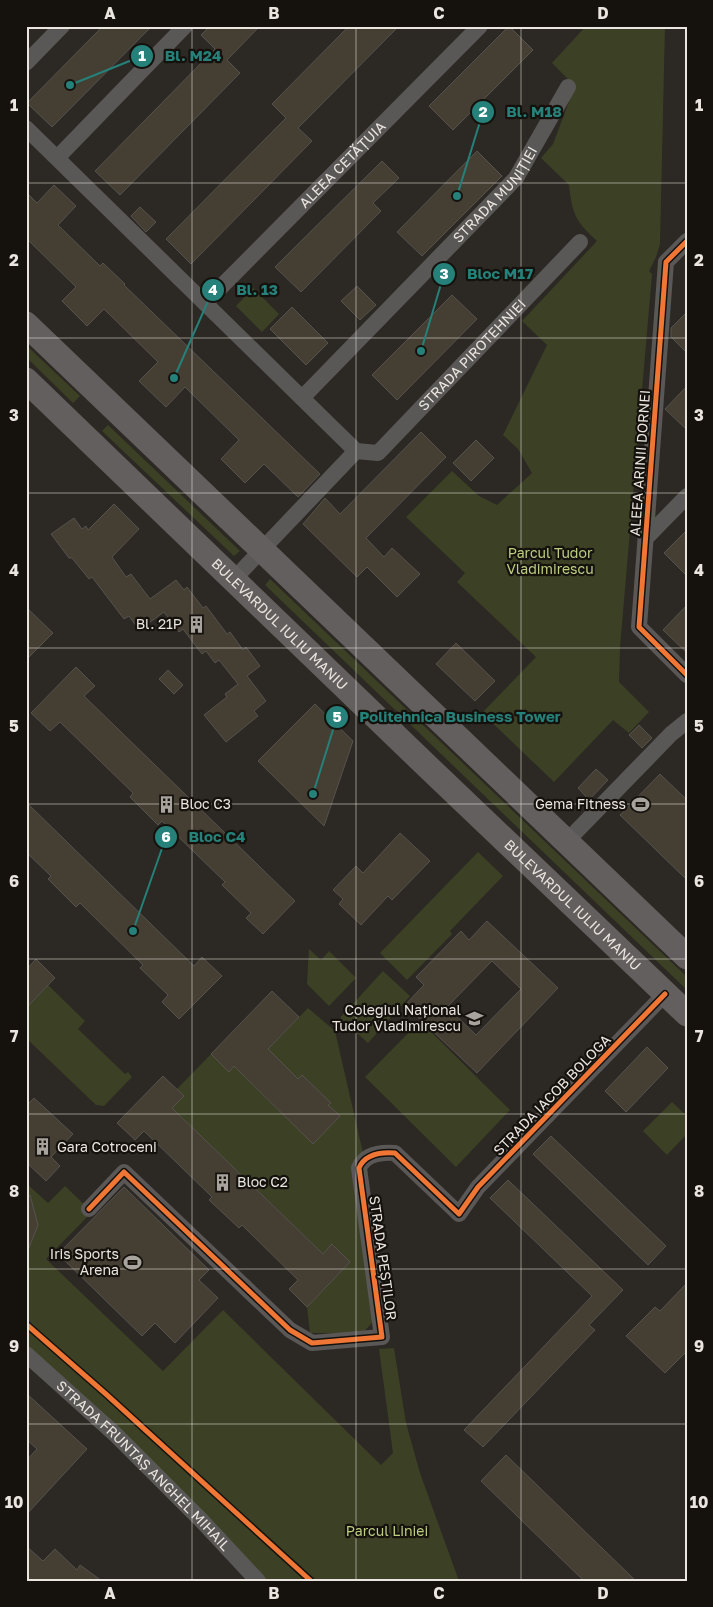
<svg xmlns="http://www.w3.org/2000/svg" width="713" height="1607" font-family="'Golos Text',sans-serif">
<rect width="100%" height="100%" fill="#2c2823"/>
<path fill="#3c4125" d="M586,26H665L660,244L656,257L649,271L652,274L620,647L619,682L649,712L629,733L613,720L554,782L482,713L536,657L457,582L465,573L406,517L452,471L479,496L497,505L532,473L518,449L503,435L547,345L522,321L597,241C576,222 572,214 569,185L541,158L553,144L575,86L552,63Z
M253,288L279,314L262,332L236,306Z
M26,345L80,396L73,403L26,357Z
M108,425L240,551L234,556L102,431Z
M270,579L687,977V990L265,585Z
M478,852L503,876L450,931L452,934L407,980L380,953Z
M309,949L321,960L329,951L356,978L329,1006L307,984Z
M383,971L410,996L368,1043L340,1018Z
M48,985L85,1021L78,1029L125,1074L128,1072L132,1077L104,1106L96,1105L26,1038V1008Z
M308,1008L335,1031L363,1153L377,1317L363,1333H310L307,1307L350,1262L333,1244L323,1254L172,1108L184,1096L177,1089L211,1054L229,1072L234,1066L313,1143L330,1103L302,1075L298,1079L268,1049Z
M420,1021L510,1110L456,1167L365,1077Z
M672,1102L687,1116V1134L667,1155L643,1131Z
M26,1183L48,1203L65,1186L92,1212L46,1259L163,1371L223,1310L381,1465L393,1453L379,1349L394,1348L406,1423L420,1473L459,1581H266L119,1429L26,1345Z"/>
<path fill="#453e33" stroke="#56524e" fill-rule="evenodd" d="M103,26H152L52,127L27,103Z
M210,26H260L227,60L240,73L120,195L95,171L215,49L201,35Z
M349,26H399L298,128L312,141L191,264L166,239L286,118L272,104Z
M509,26L533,50L453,130L429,106Z
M477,151L502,176L422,256L397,232Z
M382,161L399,178L373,203L381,211L301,292L275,267Z
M54,185L76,206L58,225L100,266L103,263L125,284L124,285L184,343L320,474L298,497L264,464L245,483L221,459L239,440L185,387L166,407L139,381L158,362L104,309L87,326L62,301L76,287L26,238V192L37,203Z
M140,207L156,222L146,232L131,216Z
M357,286L376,305L360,320L341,301Z
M452,295L477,319L397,400L372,375Z
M292,307L328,343L306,365L270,329Z
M687,312V353L671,337V328Z
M687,386V430L665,409Z
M421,432L446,457L366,538L384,557L392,548L420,574L397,597L367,567L357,577L303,524L325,498L340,514Z
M476,440L494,458L471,481L453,463Z
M114,504L139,529L112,557L126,577L131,574L150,599L176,580L184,590L187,587L203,608L206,606L227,634L230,632L243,650L246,647L260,666L247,676L266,701L254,711L258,716L226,742L204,715L227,697L225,694L238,684L219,660L215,663L206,651L202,654L183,629L179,632L164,612L139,630L129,616L124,619L92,577L89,579L72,558H69L51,534L74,518L82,529L86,526L88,530Z
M687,530V576L664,553Z
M687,605V653L663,630Z
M26,607L53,633L26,660Z
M456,643L495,681L475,701L436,664Z
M76,667L95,686L84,696L295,901L263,934L246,918L251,913L222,885L225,882L162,821L158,825L130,797L133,793L60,722L50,731L31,713Z
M168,670L183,685L174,694L159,679Z
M315,704L353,741L324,826L258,761Z
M639,725L652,738L642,748L629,735Z
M596,769L608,780L589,800L578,788Z
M660,774L687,800V880L620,815Z
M26,802L194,966L202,957L222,976L179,1019L162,1002L168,995L140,968L143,965L80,903L76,907L48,879L51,876L26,852Z
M400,833L430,861L392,900L388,896L361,925L339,904L343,899L333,890L356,866L363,873Z
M487,921L558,988L477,1073L405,1005L424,985L416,977L461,931L469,940ZM492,961L521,989L476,1035L447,1007Z
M36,959L55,978L26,1008V970Z
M272,991L299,1017L268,1049L298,1079L302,1075L331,1103L328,1105L340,1116L313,1144L234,1066L229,1072L211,1054Z
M647,1047L668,1068L626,1112L605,1091Z
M163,1076L184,1096L172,1108L323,1254L332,1244L350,1262L307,1307L289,1289L298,1280L242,1225L239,1228L209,1200L212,1197L144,1131L135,1140L117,1123Z
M34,1098L73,1134L51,1157L60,1166L46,1181L26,1162V1106Z
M551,1136L666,1246L648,1265L533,1154Z
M508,1180L623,1290L589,1325L595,1330L483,1447L464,1430L592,1296L490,1198Z
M124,1187L209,1270L199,1280L218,1298L175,1343L155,1323L142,1336L58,1254Z
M30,1195L38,1225L26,1255V1196Z
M687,1283V1351L665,1373L626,1336L655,1307L660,1311Z
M26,1393L87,1449L26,1515V1461L37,1449L26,1439Z
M506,1455L636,1581H584L481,1481Z
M26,1546L43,1561L55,1549L77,1570L80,1565L102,1581H31L26,1576Z"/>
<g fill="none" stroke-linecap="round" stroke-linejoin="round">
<g stroke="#5a5757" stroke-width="16">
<path d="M26,63L62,26"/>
<path d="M26,128L356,451"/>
<path d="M57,158L185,26"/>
<path d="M687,241L666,262L639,627L687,675"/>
<path id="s1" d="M205,303L480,26"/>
<path id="s2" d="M302,398L516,178L568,87"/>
<path id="s3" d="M356,451L378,453L580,242"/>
<path d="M646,538L687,496"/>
<path d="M234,579L356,451"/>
<path d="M566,842L671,734L687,721"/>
<path d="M89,1209L124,1172L290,1330L312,1343L382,1337L359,1168C365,1154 381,1152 395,1153L459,1214L478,1187L665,994"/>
<path id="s4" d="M26,1354L116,1435L202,1521L258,1581"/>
</g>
<g stroke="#635f5e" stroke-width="25">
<path d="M26,324L687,957"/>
<path id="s5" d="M26,380L429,768L687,1014"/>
</g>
<defs>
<path id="cycleway" d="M687,241L666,262L639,627L687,675
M89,1209L124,1172L290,1330L312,1343L382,1337L359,1168C365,1154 381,1152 395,1153L459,1214L478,1187L665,994
M26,1324L107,1395L311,1581"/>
</defs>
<use href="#cycleway" stroke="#15120e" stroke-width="8"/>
<use href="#cycleway" stroke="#f07635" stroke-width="5"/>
</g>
<path fill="none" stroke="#eae5df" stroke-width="1" stroke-opacity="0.55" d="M192,26V1581M356,26V1581M521,26V1581M26,183H687M26,338H687M26,493H687M26,648H687M26,804H687M26,959H687M26,1114H687M26,1269H687M26,1424H687"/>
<defs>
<symbol id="building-bare" viewBox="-9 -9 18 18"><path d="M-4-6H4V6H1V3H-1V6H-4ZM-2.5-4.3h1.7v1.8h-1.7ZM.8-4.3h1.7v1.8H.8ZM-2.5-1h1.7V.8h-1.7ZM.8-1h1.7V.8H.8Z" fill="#a8a39d" stroke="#15120e" stroke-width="2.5" paint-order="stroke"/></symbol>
<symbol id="stadium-bare" viewBox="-9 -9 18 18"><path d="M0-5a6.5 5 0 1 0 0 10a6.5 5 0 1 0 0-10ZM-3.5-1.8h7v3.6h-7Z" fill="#a8a39d" stroke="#15120e" stroke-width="2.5" paint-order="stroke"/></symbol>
<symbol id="school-bare" viewBox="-9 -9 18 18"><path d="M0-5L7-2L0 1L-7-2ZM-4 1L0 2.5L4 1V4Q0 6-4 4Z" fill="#a8a39d" stroke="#15120e" stroke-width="2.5" paint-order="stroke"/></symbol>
</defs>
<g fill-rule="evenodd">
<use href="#building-bare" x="184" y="612" width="25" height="25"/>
<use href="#building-bare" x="154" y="792" width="25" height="25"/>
<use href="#stadium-bare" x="628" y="792" width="25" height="25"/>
<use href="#school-bare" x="462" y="1006" width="25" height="25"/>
<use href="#building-bare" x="30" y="1134" width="25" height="25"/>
<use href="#building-bare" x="210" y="1170" width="25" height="25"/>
<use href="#stadium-bare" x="120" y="1250" width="25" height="25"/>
</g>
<g text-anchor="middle" stroke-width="4.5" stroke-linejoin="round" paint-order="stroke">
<g font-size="14" fill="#eae5df" stroke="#15120e">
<text dy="5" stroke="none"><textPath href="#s1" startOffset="195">ALEEA CETĂȚUIA</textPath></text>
<text dy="5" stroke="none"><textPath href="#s2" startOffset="281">STRADA MUNIȚIEI</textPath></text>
<text dy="5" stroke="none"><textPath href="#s3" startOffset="158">STRADA PIROTEHNIEI</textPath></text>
<text transform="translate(640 463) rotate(-86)" y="5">ALEEA ARINII DORNEI</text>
<text dy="5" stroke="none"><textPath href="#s5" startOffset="352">BULEVARDUL IULIU MANIU</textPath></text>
<text dy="5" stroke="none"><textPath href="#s5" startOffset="758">BULEVARDUL IULIU MANIU</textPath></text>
<text transform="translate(552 1095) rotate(-46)" y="5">STRADA IACOB BOLOGA</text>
<text transform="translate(383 1258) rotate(82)" y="5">STRADA PEȘTILOR</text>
<text dy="5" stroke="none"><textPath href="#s4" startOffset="162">STRADA FRUNTAȘ ANGHEL MIHAIL</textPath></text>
</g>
<g font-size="14" fill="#bdce81" stroke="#15120e">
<text x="550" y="558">Parcul Tudor<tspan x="550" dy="16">Vladimirescu</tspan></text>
<text x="387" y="1536">Parcul Liniei</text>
</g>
<g font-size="14" fill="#eae5df" stroke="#15120e" text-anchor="end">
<text x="182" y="629">Bl. 21P</text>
<text x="180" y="809" text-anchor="start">Bloc C3</text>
<text x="626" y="809">Gema Fitness</text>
<text x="461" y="1015">Colegiul Național<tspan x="461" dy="16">Tudor Vladimirescu</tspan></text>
<text x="57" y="1152" text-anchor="start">Gara Cotroceni</text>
<text x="237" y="1187" text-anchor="start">Bloc C2</text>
<text x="119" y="1259">Iris Sports<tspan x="119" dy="16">Arena</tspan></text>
</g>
</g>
<path fill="none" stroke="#258179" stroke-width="2" d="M70 85L142 56M457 196L483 112M421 351L444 274M174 378L213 290M313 794L337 717M133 931L166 837"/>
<g fill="#258179" stroke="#15120e" stroke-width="2">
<circle cx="70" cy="85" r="5"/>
<circle cx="457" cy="196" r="5"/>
<circle cx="421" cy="351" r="5"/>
<circle cx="174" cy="378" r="5"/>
<circle cx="313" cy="794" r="5"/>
<circle cx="133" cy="931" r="5"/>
<circle cx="142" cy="56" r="12"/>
<circle cx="483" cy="112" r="12"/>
<circle cx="444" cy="274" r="12"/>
<circle cx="213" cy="290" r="12"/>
<circle cx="337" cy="717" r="12"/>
<circle cx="166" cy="837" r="12"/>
</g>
<g font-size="15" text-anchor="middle" font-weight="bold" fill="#fff">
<text x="142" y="61">1</text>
<text x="483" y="117">2</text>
<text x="444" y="279">3</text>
<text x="213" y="295">4</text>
<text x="337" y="722">5</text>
<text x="166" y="842">6</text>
</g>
<g font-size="15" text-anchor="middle" font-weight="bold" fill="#258179" stroke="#15120e" stroke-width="4.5" stroke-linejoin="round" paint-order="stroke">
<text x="193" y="61">Bl. M24</text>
<text x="534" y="117">Bl. M18</text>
<text x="500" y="279">Bloc M17</text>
<text x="257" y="295">Bl. 13</text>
<text x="460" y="722">Politehnica Business Tower</text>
<text x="217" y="842">Bloc C4</text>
</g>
<rect width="713" height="1607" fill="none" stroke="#15120e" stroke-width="55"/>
<rect x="28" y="28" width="658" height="1552" fill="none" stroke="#eae5df" stroke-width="2"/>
<g font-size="16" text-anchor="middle" font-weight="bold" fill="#eae5df">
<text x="110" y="19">A</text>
<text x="274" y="19">B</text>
<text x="439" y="19">C</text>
<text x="603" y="19">D</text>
<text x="14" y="111">1</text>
<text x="699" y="111">1</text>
<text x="14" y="266">2</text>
<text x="699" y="266">2</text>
<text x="14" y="421">3</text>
<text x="699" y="421">3</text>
<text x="14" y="576">4</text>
<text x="699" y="576">4</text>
<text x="14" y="732">5</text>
<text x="699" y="732">5</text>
<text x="14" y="887">6</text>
<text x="699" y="887">6</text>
<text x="14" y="1042">7</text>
<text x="699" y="1042">7</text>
<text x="14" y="1197">8</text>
<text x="699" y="1197">8</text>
<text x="14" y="1352">9</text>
<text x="699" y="1352">9</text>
<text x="14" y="1508">10</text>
<text x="699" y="1508">10</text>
<text x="110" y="1599">A</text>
<text x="274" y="1599">B</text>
<text x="439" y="1599">C</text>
<text x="603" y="1599">D</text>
</g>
</svg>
